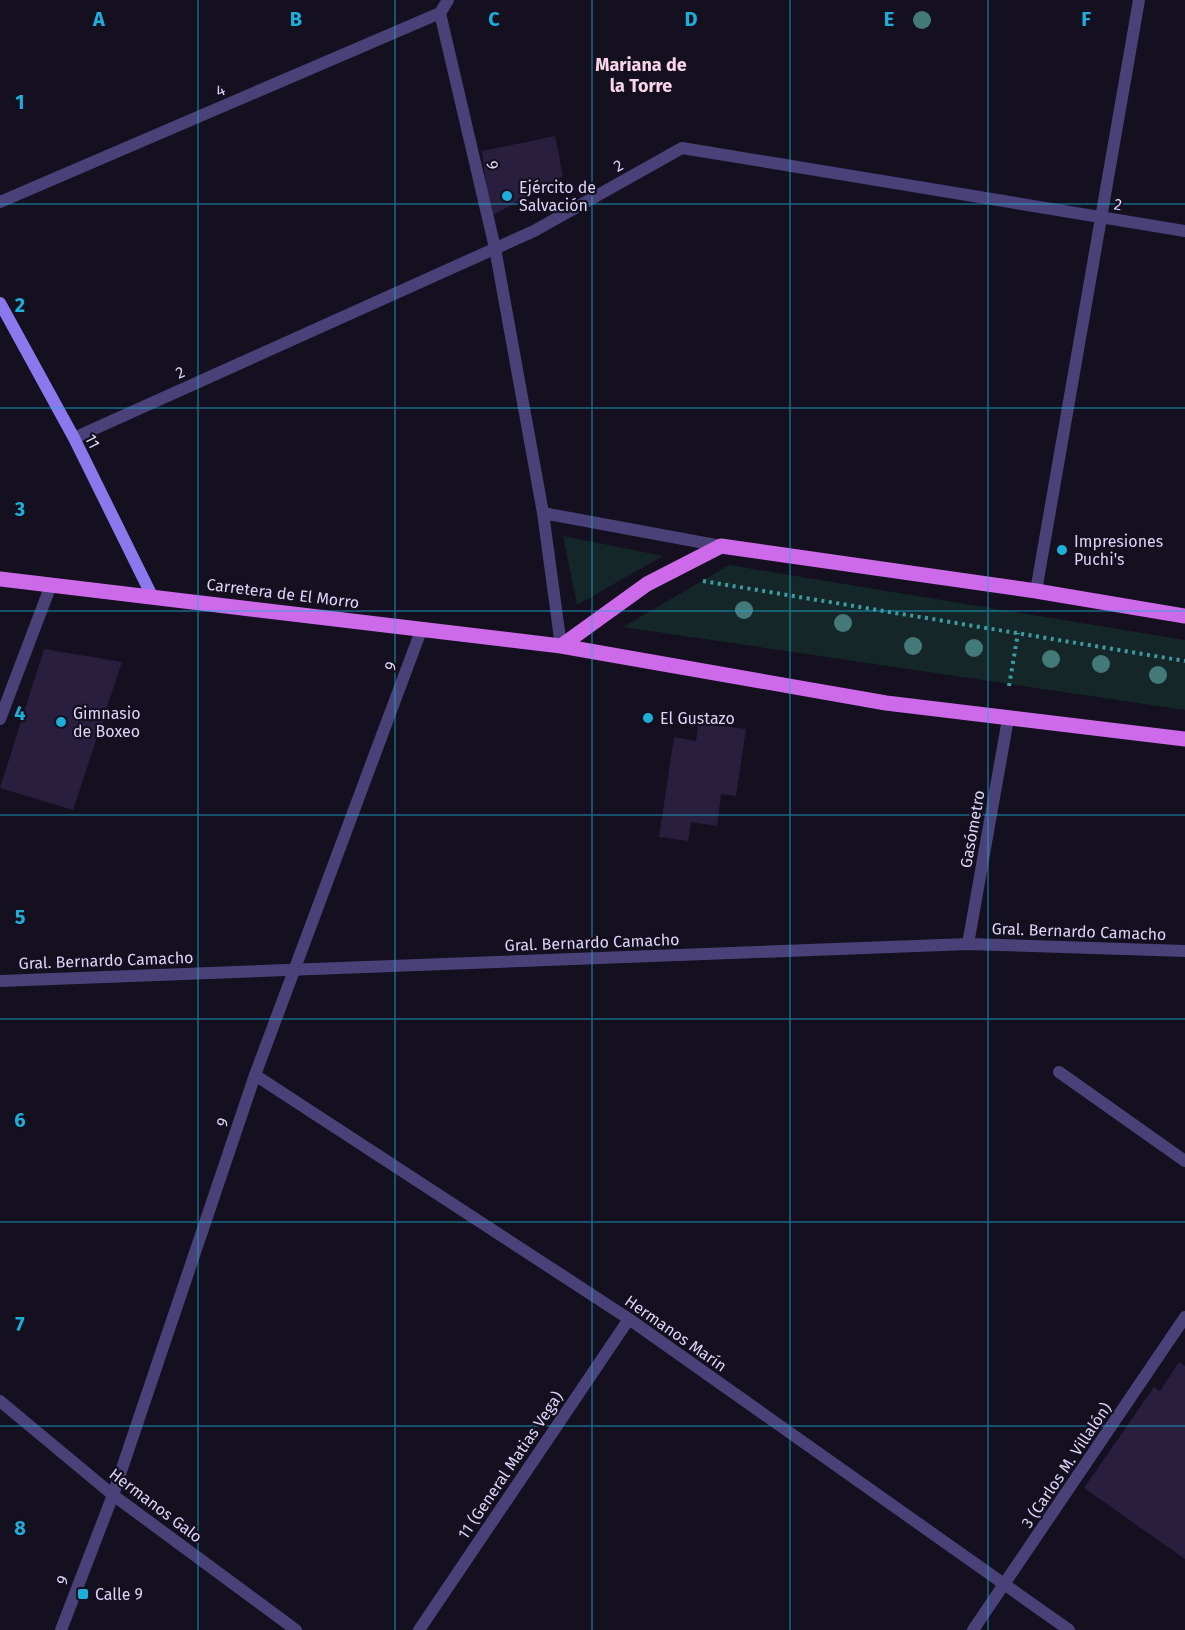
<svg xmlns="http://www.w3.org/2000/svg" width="1185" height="1630" font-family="'Fira Sans',sans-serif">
<rect width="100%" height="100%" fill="#14101f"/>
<path fill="#142628" d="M563,536L663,556L577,605Z
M729,565L1185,640V710L623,627Z"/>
<path fill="#291e3d" d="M555,136L563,176L490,217L482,151Z
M44,649L122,662L73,810L0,788Z
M700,712L724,716L723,726L746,729L736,796L721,794L717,826L691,822L688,841L659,837L674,737L696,741Z
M1179,1362L1185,1366V1559L1084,1488L1154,1387L1160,1391Z"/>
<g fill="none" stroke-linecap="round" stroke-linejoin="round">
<path stroke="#3e9ba3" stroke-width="4" stroke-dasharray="3 4.5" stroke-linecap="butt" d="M703,581L1185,661
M1009,686L1018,633"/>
<path stroke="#4a4178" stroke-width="12" d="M440,13L495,248L543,513L561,646
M0,202L440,13L448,0
M74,438L534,231L682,148L1185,231
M543,513L721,546
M0,719L51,585
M968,944L1008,719
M0,981L968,944L1185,951
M1059,1072L1185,1161
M255,1075L629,1319L1069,1630
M0,1401L113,1495L296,1630
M419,1630L629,1319
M973,1630L1185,1317"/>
<path stroke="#4a4178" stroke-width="12" d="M1036,591L1139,0
M61,1630L113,1495L255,1075L422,628"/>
<path stroke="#8a78ec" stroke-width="12" d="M0,303L74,438L152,596"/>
<path stroke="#cc6aea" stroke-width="15" d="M0,579L561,646L886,703L1185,739
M561,646L647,584L721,546L1036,591L1185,616"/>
</g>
<g fill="#437979">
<circle cx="922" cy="20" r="9"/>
<circle cx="744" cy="610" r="9"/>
<circle cx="843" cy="623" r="9"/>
<circle cx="913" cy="646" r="9"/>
<circle cx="974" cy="648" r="9"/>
<circle cx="1051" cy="659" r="9"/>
<circle cx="1101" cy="664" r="9"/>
<circle cx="1158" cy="675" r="9"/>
</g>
<path fill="none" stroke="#1eaeda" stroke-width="1.5" stroke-opacity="0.55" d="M198,0V1630M395,0V1630M592,0V1630M790,0V1630M988,0V1630M0,204H1185M0,408H1185M0,611H1185M0,815H1185M0,1019H1185M0,1222H1185M0,1426H1185"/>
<g fill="#1eaeda" stroke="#14101f" stroke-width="2">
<circle cx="507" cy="196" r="6"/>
<circle cx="1062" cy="550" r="6"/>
<circle cx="648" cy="718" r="6"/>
<circle cx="61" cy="722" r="6"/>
<rect x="77" y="1588" width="12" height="12" rx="3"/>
</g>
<g text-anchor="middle" stroke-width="4.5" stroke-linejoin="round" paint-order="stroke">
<g font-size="16" fill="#ddd4f9" stroke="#14101f">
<text transform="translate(220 90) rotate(-23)" y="6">4</text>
<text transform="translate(493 165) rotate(77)" y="6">9</text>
<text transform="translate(618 165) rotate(-29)" y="6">2</text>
<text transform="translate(1118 204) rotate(9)" y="6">2</text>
<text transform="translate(180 372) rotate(-24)" y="6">2</text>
<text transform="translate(93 441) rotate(63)" y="6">11</text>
<text transform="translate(283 593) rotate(7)" y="6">Carretera de El Morro</text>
<text transform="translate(390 666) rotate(-70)" y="6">9</text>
<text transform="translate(972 829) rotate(-80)" y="6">Gasómetro</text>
<text transform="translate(1079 931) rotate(2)" y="6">Gral. Bernardo Camacho</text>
<text transform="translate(592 942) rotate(-2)" y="6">Gral. Bernardo Camacho</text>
<text transform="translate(106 960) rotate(-2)" y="6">Gral. Bernardo Camacho</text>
<text transform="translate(222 1122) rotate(-71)" y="6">9</text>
<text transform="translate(676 1333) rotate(35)" y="6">Hermanos Marín</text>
<text transform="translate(510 1465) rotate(-56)" y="6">11 (General Matias Vega)</text>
<text transform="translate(1066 1465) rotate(-56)" y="6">3 (Carlos M. Villalón)</text>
<text transform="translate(156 1505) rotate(37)" y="6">Hermanos Galo</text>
<text transform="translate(62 1580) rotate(-69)" y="6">9</text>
</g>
<g font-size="16" fill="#ddd4f9" stroke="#14101f" text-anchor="start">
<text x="519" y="193">Ejército de<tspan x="519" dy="18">Salvación</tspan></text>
<text x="1074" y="547">Impresiones<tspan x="1074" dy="18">Puchi's</tspan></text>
<text x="73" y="719">Gimnasio<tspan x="73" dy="18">de Boxeo</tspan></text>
<text x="660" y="724">El Gustazo</text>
<text x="95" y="1600">Calle 9</text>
</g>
<g font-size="18" font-weight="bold" fill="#f9d6e7" stroke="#14101f">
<text x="641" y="71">Mariana de<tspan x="641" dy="21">la Torre</tspan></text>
</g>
</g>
<g font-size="20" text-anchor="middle" font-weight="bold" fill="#1eaeda" stroke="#14101f" stroke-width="4.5" stroke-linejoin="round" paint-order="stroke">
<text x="99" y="26">A</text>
<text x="296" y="26">B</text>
<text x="494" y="26">C</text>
<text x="691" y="26">D</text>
<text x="889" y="26">E</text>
<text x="1086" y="26">F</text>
<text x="20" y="109">1</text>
<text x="20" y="312">2</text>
<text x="20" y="516">3</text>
<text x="20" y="720">4</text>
<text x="20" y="924">5</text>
<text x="20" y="1127">6</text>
<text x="20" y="1331">7</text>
<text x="20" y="1535">8</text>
</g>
</svg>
